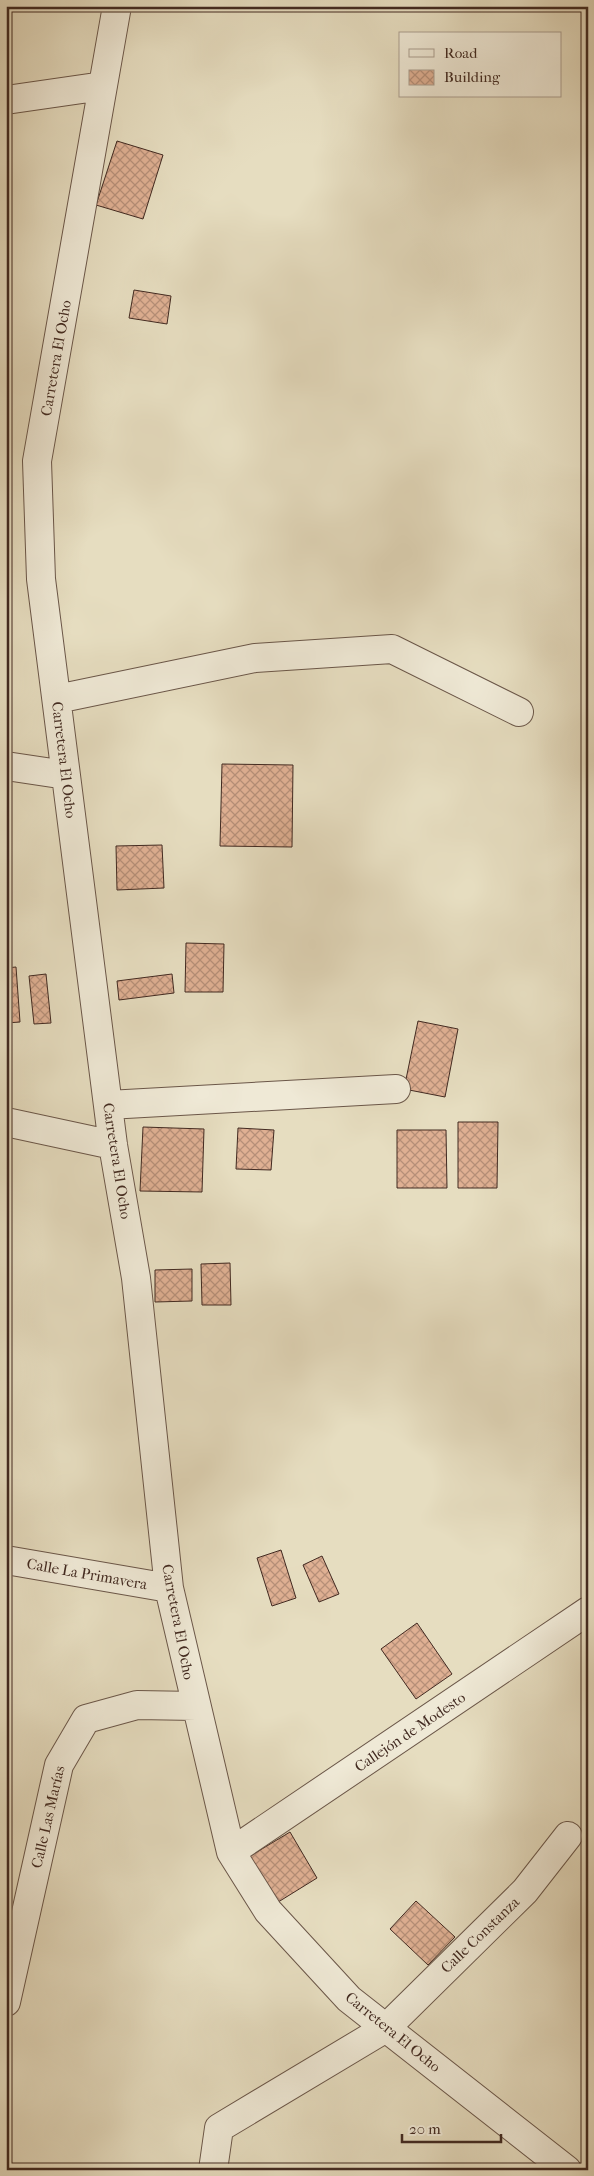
<svg xmlns="http://www.w3.org/2000/svg" width="594" height="2176" font-family="'IM FELL French Canon',serif">
<defs>
<pattern id="building-cross-hatch" width="8" height="8" patternUnits="userSpaceOnUse" patternTransform="scale(1.25)"><rect width="8" height="8" fill="#dfb093"/><path d="M0 0l8 8M0 8l8-8" fill="none" stroke="#b68f78"/></pattern>
</defs>
<rect width="100%" height="100%" fill="#e6ddc0"/>
<filter id="stains"><feTurbulence type="fractalNoise" baseFrequency=".004" numOctaves="4"/><feColorMatrix values="0 0 0 0 .2 0 0 0 0 .09 0 0 0 0 .02 0 0 0 .5 -.17"/></filter>
<radialGradient id="worn" r=".72"><stop offset=".6" stop-color="#630" stop-opacity="0"/><stop offset="1" stop-color="#630" stop-opacity=".3"/></radialGradient>
<path fill="url(#building-cross-hatch)" stroke="#422a21" d="M117,141L163,155L143,219L96,205Z
M134,290L171,296L167,324L129,318Z
M222,764L293,765L292,847L220,846Z
M162,845L164,888L117,890L116,846Z
M186,943L224,944L223,992H185Z
M16,967L20,1022L6,1023V968Z
M46,974L51,1023L34,1024L29,976Z
M172,974L174,993L119,1000L117,981Z
M418,1021L458,1029L445,1097L404,1089Z
M458,1122H498L497,1188H458Z
M143,1127L204,1129L202,1192L140,1191Z
M238,1128L274,1130L271,1170L236,1169Z
M397,1130H446L447,1188H397Z
M230,1263L231,1305H202L201,1264Z
M192,1269V1301L155,1302V1270Z
M281,1550L296,1598L272,1606L257,1558Z
M322,1556L339,1594L319,1602L303,1565Z
M417,1623L452,1674L416,1699L381,1649Z
M290,1832L317,1878L275,1904L247,1858Z
M416,1901L455,1937L428,1965L390,1929Z"/>
<g fill="none" stroke-linecap="round" stroke-linejoin="round">
<defs>
<path id="minor" d="M117,6L37,461L41,579L113,1145L136,1278L169,1588L231,1852L268,1911L349,1999L567,2170
M6,100L103,86
M57,699L255,658L392,649L519,712
M6,766L66,775
M108,1105L396,1089
M6,1122L113,1145
M6,1560L169,1588
M231,1852L588,1611
M6,2002L59,1765L86,1719L137,1705L196,1706
M213,2170L219,2128L386,2028L525,1891L568,1836"/>
</defs>
<use href="#minor" stroke="#6b5749" stroke-width="30"/>
<use href="#minor" stroke="#efe9d6" stroke-width="28"/>
</g>
<g text-anchor="middle" stroke-width="4.5" stroke-linejoin="round" paint-order="stroke">
<g font-size="15" fill="#422a21" stroke="#efe9d6">
<text transform="translate(56 358) rotate(-80)" y="5">Carretera El Ocho</text>
<text transform="translate(64 760) rotate(83)" y="5">Carretera El Ocho</text>
<text transform="translate(117 1161) rotate(81)" y="5">Carretera El Ocho</text>
<text transform="translate(87 1574) rotate(10)" y="5">Calle La Primavera</text>
<text transform="translate(178 1622) rotate(79)" y="5">Carretera El Ocho</text>
<text transform="translate(410 1732) rotate(-34)" y="5">Callejón de Modesto</text>
<text transform="translate(48 1817) rotate(-77)" y="5">Calle Las Marías</text>
<text transform="translate(480 1935) rotate(-44)" y="5">Calle Constanza</text>
<text transform="translate(393 2032) rotate(39)" y="5">Carretera El Ocho</text>
</g>
</g>
<rect width="594" height="2176" fill="none" stroke="#e6ddc0" stroke-width="25"/>
<rect x="8" y="8" width="579" height="2161" fill="none" stroke="#422a21" stroke-width="2.5"/>
<rect x="12" y="12" width="569" height="2151" fill="none" stroke="#422a21"/>
<rect x="399" y="32" width="162" height="65" fill="#efe9d6" stroke="#aa9d8e"/>
<rect x="409" y="49" width="25" height="8" fill="#efe9d6" stroke="#aa9d8e"/>
<text x="444" y="58" font-size="15" fill="#422a21">Road</text>
<rect x="409" y="70" width="25" height="15" fill="url(#building-cross-hatch)" stroke="#aa9d8e"/>
<text x="444" y="82" font-size="15" fill="#422a21">Building</text>
<path d="M402 2134v8h99v-8" fill="none" stroke="#422a21" stroke-width="2.5"/>
<text x="409" y="2134" font-size="15" fill="#422a21" stroke="#efe9d6" stroke-width="4" paint-order="stroke">20 m</text>
<rect width="100%" height="100%" filter="url(#stains)"/>
<rect width="100%" height="100%" fill="url(#worn)"/>
</svg>
